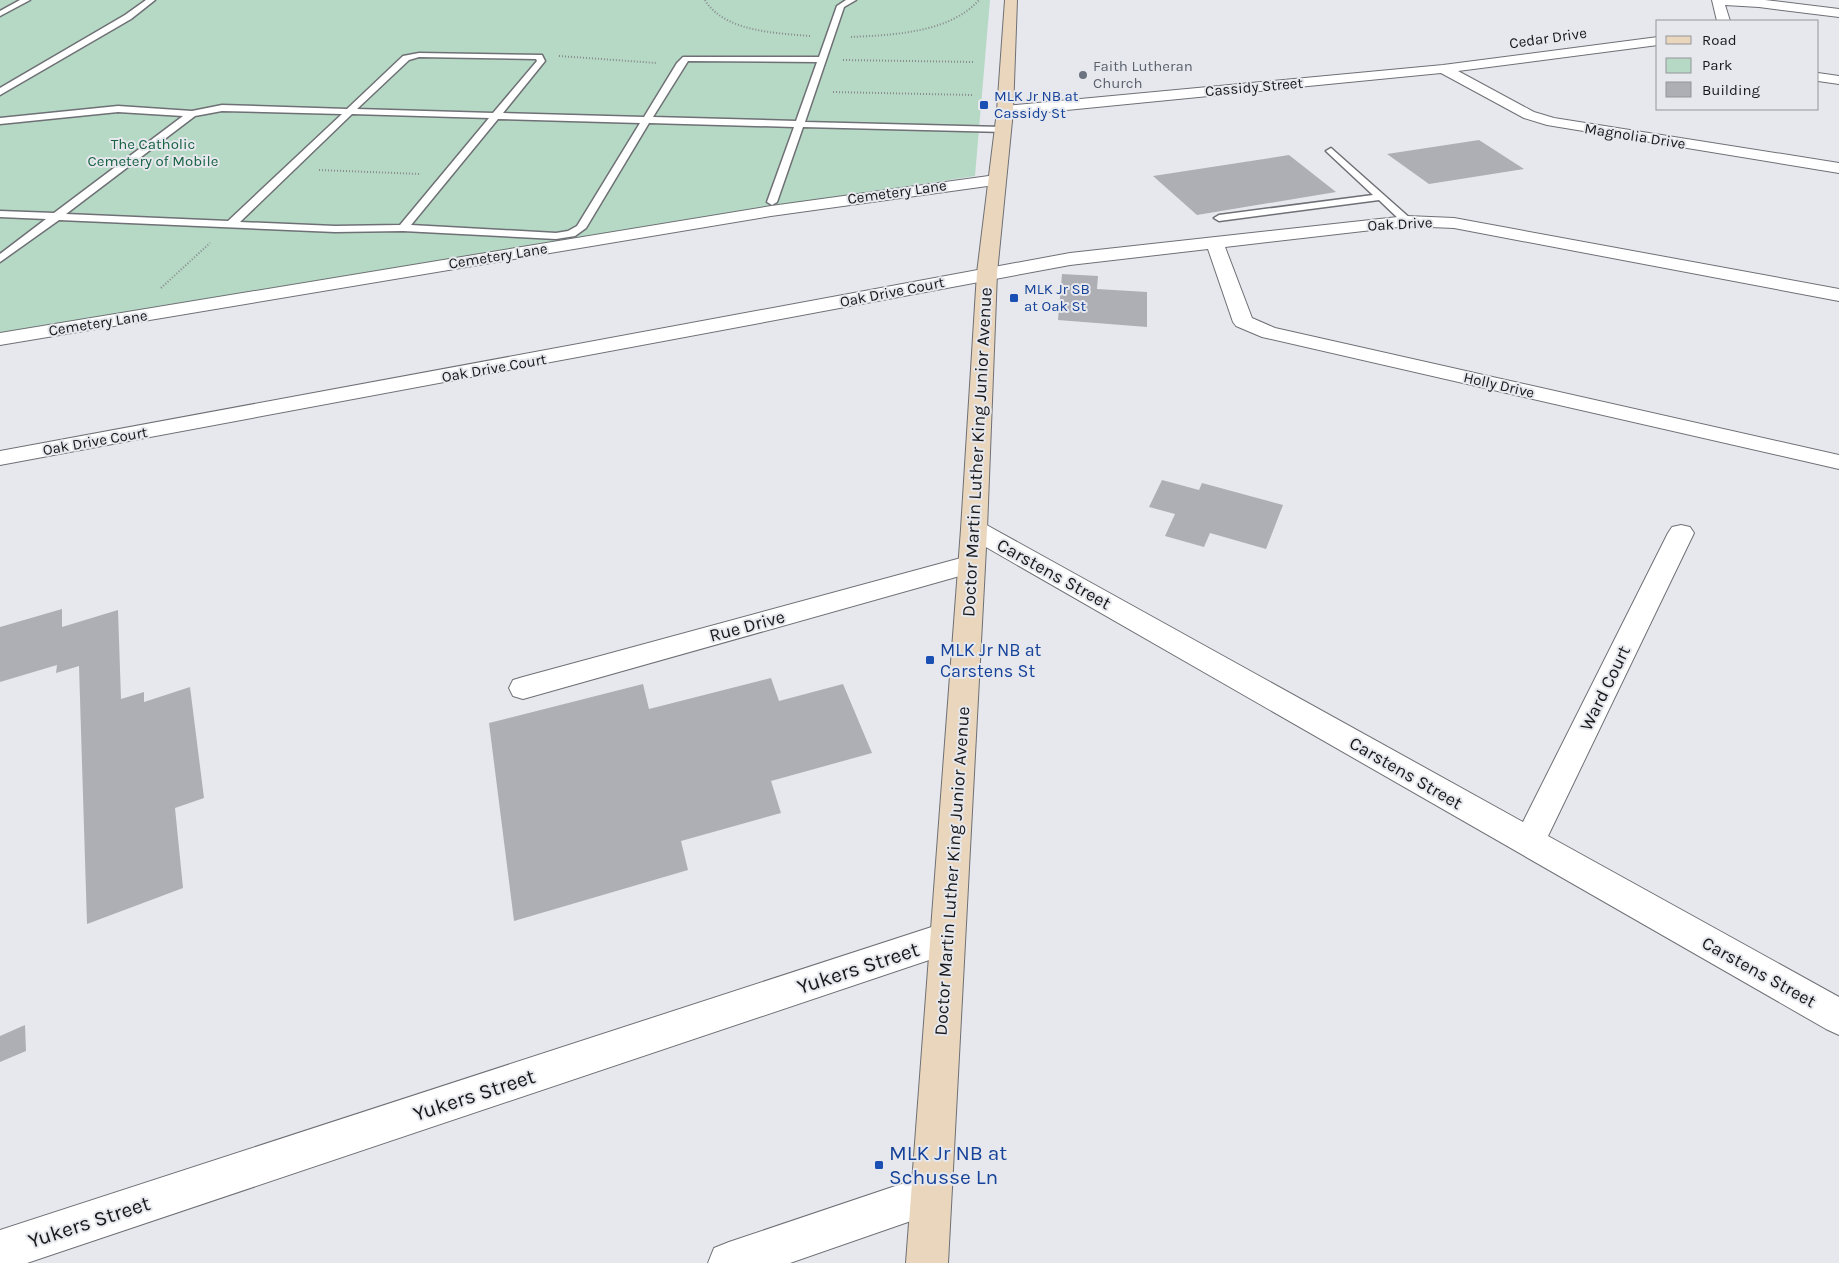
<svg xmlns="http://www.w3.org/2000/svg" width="1839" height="1263" font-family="Karla,sans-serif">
<rect width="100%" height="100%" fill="#e6e8ed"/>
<path fill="#b6d9c5" d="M0,0H990L975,176L757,209L0,333Z"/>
<path fill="#adafb4" d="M1479,140L1524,169L1429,184L1387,154Z
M1289,155L1336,192L1197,215L1153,176Z
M1062,274L1098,276L1097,289L1147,292V327L1058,320Z
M1162,480L1199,490L1202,483L1283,505L1266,549L1210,533L1204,547L1165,536L1175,514L1149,507Z
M62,609V627L118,610L121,699L144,692V702L190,687L204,798L175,808L183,888L87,924L79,666L56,673L57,665L0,682V627Z
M771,678L779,701L843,684L872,753L771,781L781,813L681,841L688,870L514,921L489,723L643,684L649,709Z
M25,1025L26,1051L0,1062V1036Z"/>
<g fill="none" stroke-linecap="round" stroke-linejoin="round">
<defs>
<path id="service" d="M20,0H30L0,16V11Z
M146,0H155L131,19L0,95V88L125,15Z
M846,0H856L844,7L805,122L1002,127L1007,130L1005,132L803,127L777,202L772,205L767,202L794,127L649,123L586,228L575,236L556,239L403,231L335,232L59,220L0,262V254L46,219L0,217V211L54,213L183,116L118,112L0,124V118L118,106L192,111L222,105L347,109L403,56L419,53L542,55L545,61L503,113L644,117L677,63L683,57H819L837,6ZM419,57L536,59L537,61L493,113L357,109L409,60ZM688,61L817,62L796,121L653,117ZM222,111L342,114L228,221L66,214L195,116ZM352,114L489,118L400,225L335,226L240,222ZM498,119L640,123L577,226L568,231L556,233L411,225Z
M1331,148L1411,219V223H1403L1379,200L1219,221L1214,218L1219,215L1373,195L1328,153L1326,151Z"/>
<path id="minor" d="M1712,0H1765L1839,9V17L1759,7L1725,5L1730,21H1717Z
M1658,37V45L1458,71L1534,112L1554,118L1839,163V173L1547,125L1524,118L1441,73L1005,116L997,111L1005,106L1443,65Z
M1818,73L1839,76V84L1818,81Z
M996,175L1002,176L1004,180L1002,184L771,216L0,345V333L771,206Z
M1407,216L1454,218L1839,289V301L1454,228L1407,226L1225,247L1252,318L1275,328L1839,455V469L1262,337L1236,326L1233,322L1208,249L1070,265L0,465V451L1070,253Z
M974,521L983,523L1523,822L1668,533L1672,527L1681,525L1690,527L1694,533L1548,836L1839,997V1035L1826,1029L965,535L961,529L965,523Z
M972,555L981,558L985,564L981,570L523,699L513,696L509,688L513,680L523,677Z
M947,922L959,927L964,938L959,949L947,954L27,1263H0V1230Z
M931,1174L945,1180L951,1194L945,1208L931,1214L790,1263H708L714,1248L729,1242Z"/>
<path id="secondary" d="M1005,0H1017L1013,111L997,273L987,529L948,1263H906L961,529L977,273L997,111Z"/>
</defs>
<use href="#service" stroke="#6e7075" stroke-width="3"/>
<use href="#minor" stroke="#6e7075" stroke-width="2"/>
<use href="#secondary" stroke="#6e7075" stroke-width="2"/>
<path stroke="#88898d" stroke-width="2" stroke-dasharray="1 2" stroke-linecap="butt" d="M705,0C724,32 777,33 810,36
M851,37C892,35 950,33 979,0
M559,56L657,63
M843,60L974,62
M833,92L972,95
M319,170L421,174
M161,288L210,243"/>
<use href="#service" fill="#fff" fill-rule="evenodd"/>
<use href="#minor" fill="#fff" fill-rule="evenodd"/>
<use href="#secondary" fill="#e9d6bc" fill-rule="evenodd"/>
</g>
<circle fill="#6b7280" stroke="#e6e8ed" stroke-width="2" cx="1083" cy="75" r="5"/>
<g fill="#1a4fb4" stroke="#e6e8ed" stroke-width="2">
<rect x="979" y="100" width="10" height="10" rx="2.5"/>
<rect x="1009" y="293" width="10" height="10" rx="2.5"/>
<rect x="925" y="655" width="10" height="10" rx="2.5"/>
<rect x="874" y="1160" width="10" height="10" rx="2.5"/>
</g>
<g text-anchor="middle" stroke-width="4" stroke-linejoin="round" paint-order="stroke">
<g font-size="15" fill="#18181a" stroke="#e6e8ed">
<text transform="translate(1548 38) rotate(-8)" y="5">Cedar Drive</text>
<text transform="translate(1254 87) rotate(-5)" y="5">Cassidy Street</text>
<text transform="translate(1635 136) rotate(9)" y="5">Magnolia Drive</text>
<text transform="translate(897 192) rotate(-8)" y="5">Cemetery Lane</text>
<text transform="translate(1400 224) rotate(-3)" y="5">Oak Drive</text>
<text transform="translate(498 256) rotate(-9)" y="5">Cemetery Lane</text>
<text transform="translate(892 292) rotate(-11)" y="5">Oak Drive Court</text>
<text transform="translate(98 323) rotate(-9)" y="5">Cemetery Lane</text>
<text transform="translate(494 368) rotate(-10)" y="5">Oak Drive Court</text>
<text transform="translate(1499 385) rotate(13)" y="5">Holly Drive</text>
<text transform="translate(95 441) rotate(-10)" y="5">Oak Drive Court</text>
</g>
<g font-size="15" fill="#5b616d" stroke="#e6e8ed" text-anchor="start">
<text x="1093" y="71">Faith Lutheran<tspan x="1093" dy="17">Church</tspan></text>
</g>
<g font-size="15" fill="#164399" stroke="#e6e8ed" text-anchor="start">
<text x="994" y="101">MLK Jr NB at<tspan x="994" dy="17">Cassidy St</tspan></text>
<text x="1024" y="294">MLK Jr SB<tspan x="1024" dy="17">at Oak St</tspan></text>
</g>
<g font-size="15" fill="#176243" stroke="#e6e8ed">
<text x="153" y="149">The Catholic<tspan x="153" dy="17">Cemetery of Mobile</tspan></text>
</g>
<g font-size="18" fill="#18181a" stroke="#e6e8ed">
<text transform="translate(977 452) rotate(-87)" y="6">Doctor Martin Luther King Junior Avenue</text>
<text transform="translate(1054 574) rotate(29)" y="6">Carstens Street</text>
<text transform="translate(747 626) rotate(-15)" y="6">Rue Drive</text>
<text transform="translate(1605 688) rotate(-64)" y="6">Ward Court</text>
<text transform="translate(1406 773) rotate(30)" y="6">Carstens Street</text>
<text transform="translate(952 871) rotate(-86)" y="6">Doctor Martin Luther King Junior Avenue</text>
<text transform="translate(1759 972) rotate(29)" y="6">Carstens Street</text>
</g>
<g font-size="18" fill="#164399" stroke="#e6e8ed" text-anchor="start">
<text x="940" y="656">MLK Jr NB at<tspan x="940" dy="21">Carstens St</tspan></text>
</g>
<g font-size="21" fill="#18181a" stroke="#e6e8ed">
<text transform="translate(858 968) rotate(-18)" y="7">Yukers Street</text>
<text transform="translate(474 1095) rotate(-18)" y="7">Yukers Street</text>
<text transform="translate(89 1222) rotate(-18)" y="7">Yukers Street</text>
</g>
<g font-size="21" fill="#164399" stroke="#e6e8ed" text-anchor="start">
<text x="889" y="1160">MLK Jr NB at<tspan x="889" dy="24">Schusse Ln</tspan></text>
</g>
</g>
<rect x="1656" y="20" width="162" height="90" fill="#e6e8ed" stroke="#949599"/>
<rect x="1666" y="36" width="25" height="8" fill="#e9d6bc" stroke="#949599"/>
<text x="1702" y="45" font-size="15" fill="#18181a">Road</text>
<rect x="1666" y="58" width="25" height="15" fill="#b6d9c5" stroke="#949599"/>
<text x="1702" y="70" font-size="15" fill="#18181a">Park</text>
<rect x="1666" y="82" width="25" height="15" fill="#adafb4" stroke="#949599"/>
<text x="1702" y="95" font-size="15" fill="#18181a">Building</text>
</svg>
